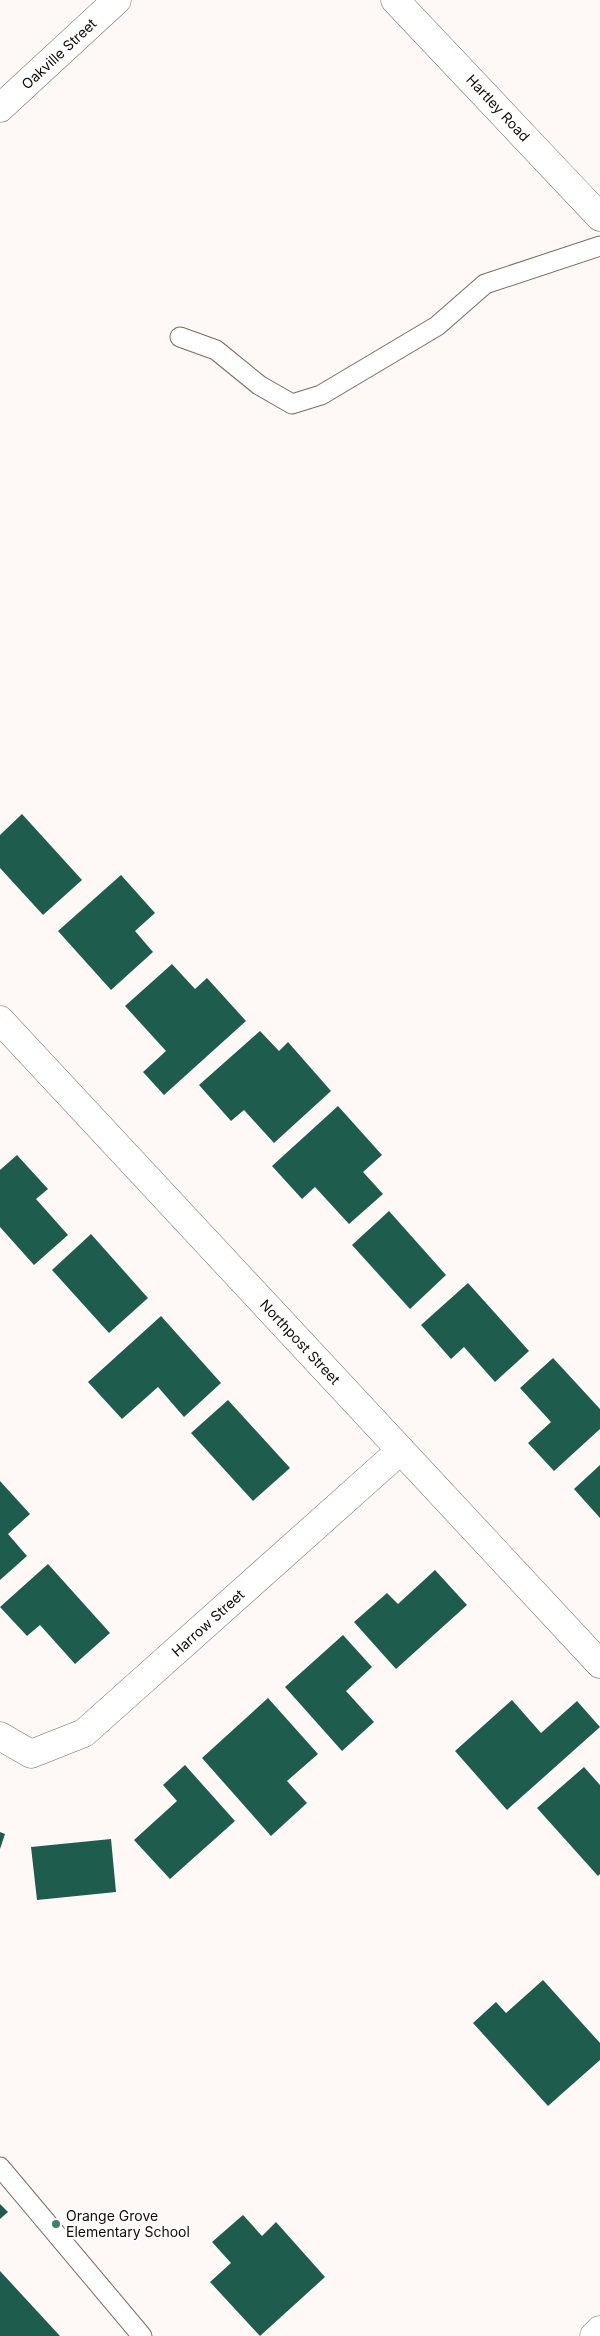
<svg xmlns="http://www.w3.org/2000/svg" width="600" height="2336" font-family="Inter,sans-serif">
<rect width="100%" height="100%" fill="#fef9f7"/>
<path fill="#1e5c4e" d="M22,814L82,880L43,915L0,868V835Z
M121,875L155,913L135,931L153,952L111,990L58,931Z
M172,964L195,989L207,978L246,1021L164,1095L143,1072L166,1051L125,1006Z
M260,1031L279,1051L288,1042L331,1091L274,1143L244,1110L231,1121L199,1085Z
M338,1106L382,1155L363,1172L383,1194L349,1224L315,1187L302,1199L272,1166Z
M17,1155L48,1189L36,1199L68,1235L34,1265L0,1227V1170Z
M389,1211L446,1275L410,1309L352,1245Z
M91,1234L148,1298L109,1333L52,1270Z
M468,1283L529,1351L495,1382L464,1347L451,1359L421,1325Z
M161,1316L221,1383L184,1417L158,1387L122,1419L88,1382Z
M553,1358L600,1409V1429L554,1471L528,1443L551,1422L520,1388Z
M228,1400L290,1468L253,1501L191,1433Z
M600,1465V1518L574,1489Z
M0,1481L30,1514L8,1534L27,1556L0,1580Z
M48,1564L110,1633L75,1664L40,1625L27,1636L0,1607Z
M435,1570L467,1605L396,1669L354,1622L387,1593L398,1604Z
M343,1635L372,1667L346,1691L374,1722L342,1751L285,1687Z
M268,1698L318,1754L287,1781L307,1803L271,1836L202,1758Z
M512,1700L541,1733L577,1701L600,1727L507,1810L455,1751Z
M185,1765L235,1821L170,1879L134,1840L177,1801L163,1785Z
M584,1767L600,1785V1874L598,1876L537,1808Z
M0,1832L5,1834L0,1849Z
M111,1839L116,1892L37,1900L31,1847Z
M543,1980L600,2043V2060L548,2106L473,2023L496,2002L506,2013Z
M0,2204L8,2212L0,2219Z
M243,2215L262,2236L276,2222L325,2277L260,2336L210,2282L231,2263L212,2242Z
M0,2271L60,2336H0Z"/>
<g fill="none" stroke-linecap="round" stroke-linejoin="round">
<defs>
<path id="service" d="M180,337L216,350L259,385L292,404L321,395L437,326L485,284L600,246
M0,2167L142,2336"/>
<path id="minor" d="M395,0L600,217
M0,108L117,0
M0,1020L600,1664
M0,1736L31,1754L84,1733L401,1450"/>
<path id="tertiary" d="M594,2336L600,2330"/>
</defs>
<use href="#service" stroke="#7d6a60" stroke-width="21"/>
<use href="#minor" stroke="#7d6a60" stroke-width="29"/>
<use href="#tertiary" stroke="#7d6a60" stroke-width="29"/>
<use href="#service" stroke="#fff" stroke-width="19"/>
<use href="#minor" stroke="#fff" stroke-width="28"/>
<use href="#tertiary" stroke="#fff" stroke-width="28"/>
</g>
<circle fill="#3e7f6f" stroke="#fff" stroke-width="2" cx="56" cy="2224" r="5"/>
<g text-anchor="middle" stroke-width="5" stroke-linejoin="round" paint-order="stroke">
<g font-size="14" fill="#110a07" stroke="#fff">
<text transform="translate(59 54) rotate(-43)" y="5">Oakville Street</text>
<text transform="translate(498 108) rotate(47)" y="5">Hartley Road</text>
<text transform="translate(300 1342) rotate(47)" y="5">Northpost Street</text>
<text transform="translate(208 1623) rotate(-42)" y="5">Harrow Street</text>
</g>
<g font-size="14" fill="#110a07" stroke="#fff" text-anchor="start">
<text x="66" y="2221">Orange Grove<tspan x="66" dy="16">Elementary School</tspan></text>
</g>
</g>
</svg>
